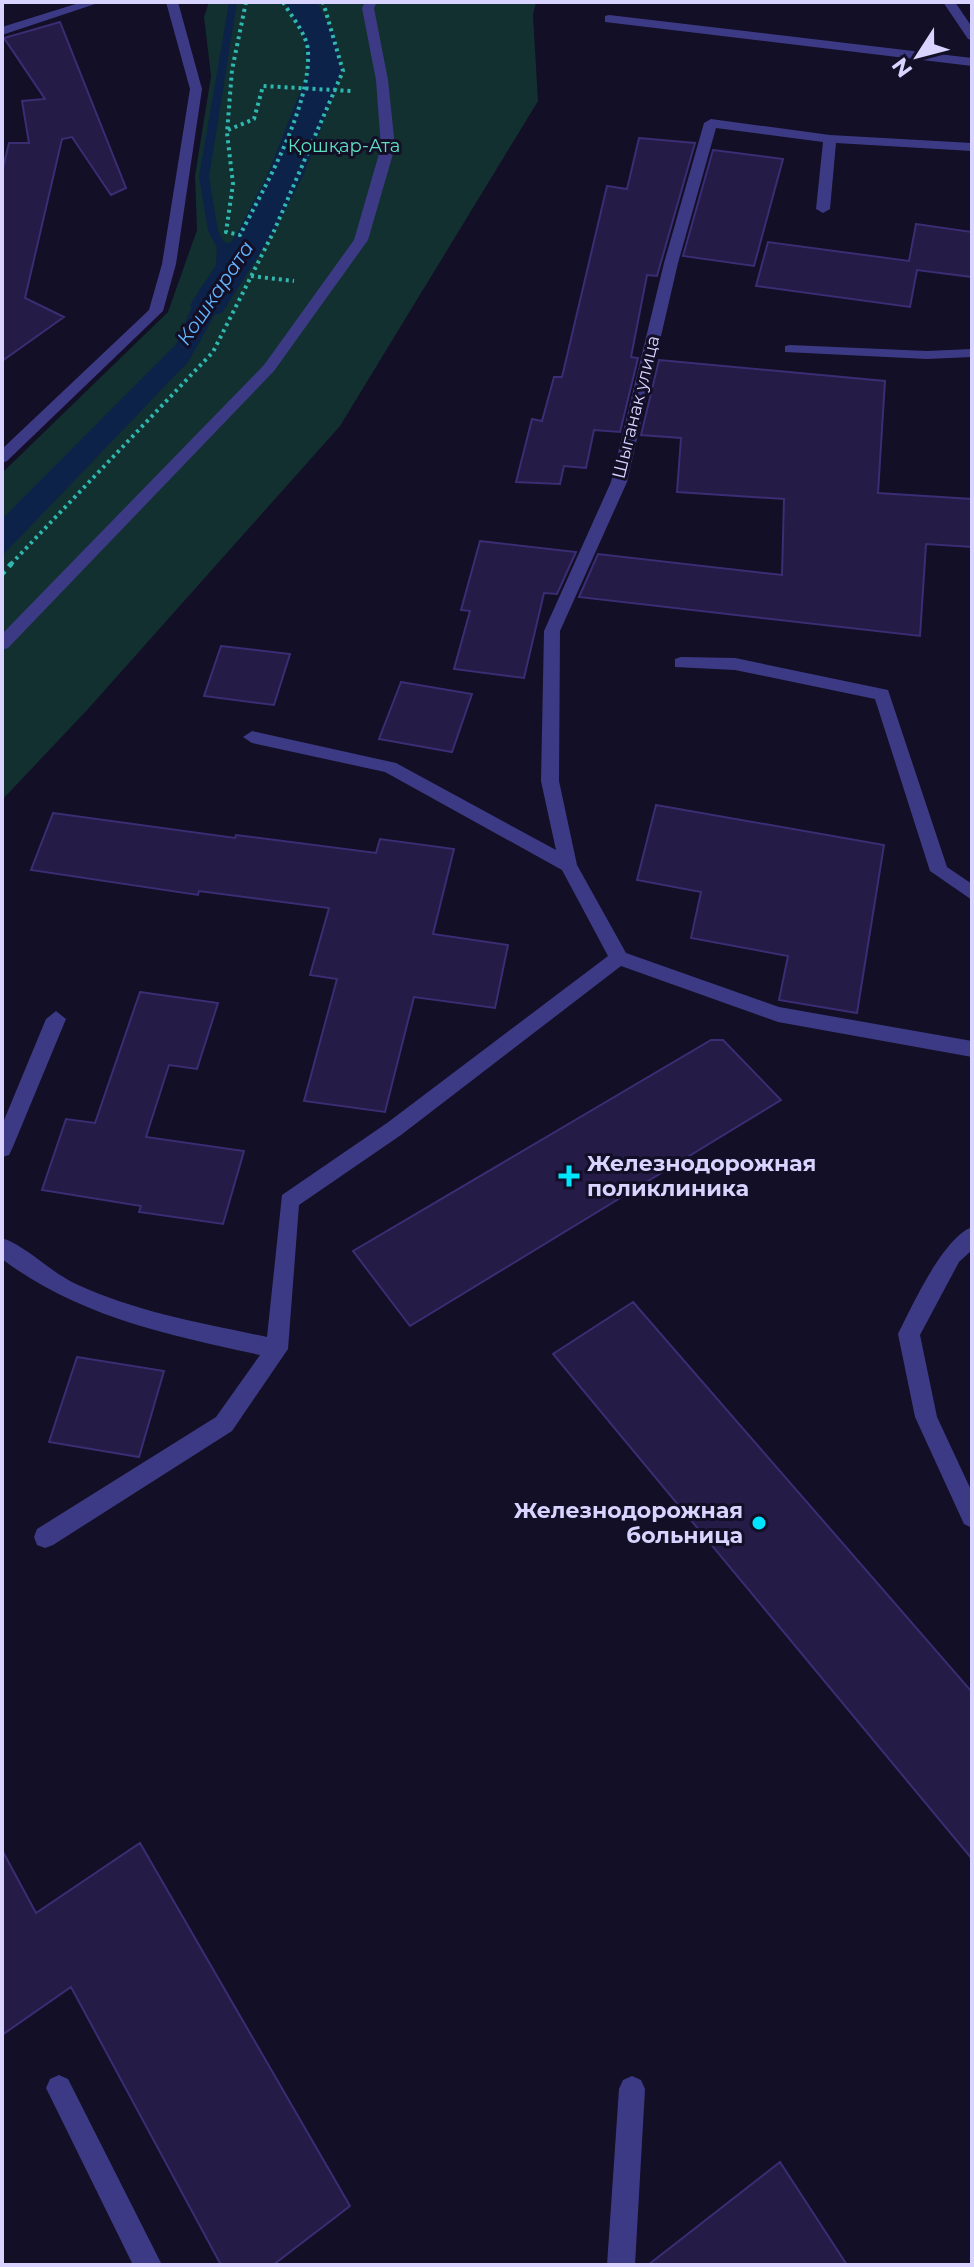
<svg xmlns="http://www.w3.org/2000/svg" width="974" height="2267" font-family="Montserrat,sans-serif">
<rect width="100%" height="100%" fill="#130f26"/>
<path fill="#12302f" d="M209,2H536L533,15L538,101L340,426L88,709L2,800V473L168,312L197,230L195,176L211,76L204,17Z"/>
<path fill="#0c2248" d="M217,240L251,249L189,361L2,556V519L176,344L199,290L216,267Z"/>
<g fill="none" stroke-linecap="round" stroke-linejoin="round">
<path fill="#0c2248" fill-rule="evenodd" d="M229,2H237L209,177L218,231L231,255L226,258L221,255L208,231L199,177Z"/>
<path fill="#0c2248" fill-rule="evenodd" d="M285,2H317L336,39L342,72L303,176L275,230L222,313L209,316L196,313L190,305L239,230L267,176L308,72L304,39Z"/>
</g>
<path fill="#241b47" stroke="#3b2d73" stroke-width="2" d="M60,22L126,188L111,195L72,137L62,139L25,298L64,317L2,361V172L9,143H29L22,101L45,99L4,38Z
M639,138L695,143L657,276L647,275L631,357L638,358L620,432L594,430L586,468L564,466L560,484L516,482L532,419L542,421L554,377H562L607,186L627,189Z
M713,150L783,159L754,266L683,256Z
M916,224L972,232V277L917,270L910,307L756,286L768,242L909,261Z
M659,360L885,381L878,493L972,499V547L926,544L920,636L579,597L598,554L782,575L784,499L677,492L681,438L641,435Z
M480,541L576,552L557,594L544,593L524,678L454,669L470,611L461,610Z
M221,646L290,654L274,705L204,696Z
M401,682L472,694L452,752L379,739Z
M656,805L884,845L857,1013L779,1000L788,956L691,938L701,892L637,880Z
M53,813L235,838L236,835L376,853L380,839L454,849L433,934L508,945L495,1008L414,997L385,1112L304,1101L337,979L310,975L329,908L199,891L198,895L31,870Z
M140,992L218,1003L197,1069L169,1065L146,1137L244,1151L223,1224L139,1212L141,1206L42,1190L66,1119L95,1123Z
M711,1040H723L781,1100L410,1326L353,1251Z
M633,1302L972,1692V1859L553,1354Z
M77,1357L164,1371L139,1457L49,1442Z
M140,1843L350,2206L273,2265H221L71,1987L2,2035V1850L36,1913Z
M780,2162L847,2265H648Z"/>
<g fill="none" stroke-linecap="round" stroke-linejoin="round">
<path stroke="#2fb8b0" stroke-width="4" stroke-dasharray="3 4" stroke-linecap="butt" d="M246,2L232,70L227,133L233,184L226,232L240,235C265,186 311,107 308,51C307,34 291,16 283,2
M228,130L254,119L263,86L351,91
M251,276L294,281
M11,564L213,352L274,231L343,71L323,2"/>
<path stroke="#2fb8b0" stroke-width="5" stroke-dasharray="4 6" stroke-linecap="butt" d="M2,574L13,562"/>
<path fill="#3d3a85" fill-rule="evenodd" d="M82,2H101L2,35V27Z
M166,2H178L202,89L176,264L163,311L7,461L2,463V449L149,310L162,264L190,89Z
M365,2H377L374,8L388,80L395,147L368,240L274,371L8,648L2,650V634L264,365L354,240L381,147L376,80L362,8Z
M943,2H955L972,27V40L968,39Z
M609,15L972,58V66L605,22V16Z
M711,119L830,135L972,143V151L836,143L830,209L823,213L816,209L823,142L716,128L678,263L627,482L560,631L559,781L577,865L626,953L779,1007L972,1041V1057L778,1022L621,966L401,1135L299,1205L288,1349L232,1431L53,1545L45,1548L37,1545L34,1537L37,1529L216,1417L260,1355C169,1335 79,1317 2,1259V1238C28,1247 50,1272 76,1284C136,1312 202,1323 267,1337L282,1195L387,1123L608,956L562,870L385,772L252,743L243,737L252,731L396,763L556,850L541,781L544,631L611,482L664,263L704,123Z
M790,345L927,351L972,349V357L927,359L785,352V346Z
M681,657L735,658L888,690L947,867L972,884V900L930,871L875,699L735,670L675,667V659Z
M56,1011L66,1019L12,1149L9,1155L2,1157V1125L46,1019Z
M972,1227V1250L959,1262L920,1335L937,1417L972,1492V1528L964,1524L915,1417L898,1334C912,1306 943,1238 972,1227Z
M59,2075L68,2079L162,2265H133L46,2088L50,2079Z
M632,2076L641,2080L645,2089L635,2265H607L619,2089L623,2080Z"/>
</g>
<g fill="#00e5ff" stroke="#130f26" stroke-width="3">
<path d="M565 1164h8v8h8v8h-8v8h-8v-8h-8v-8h8z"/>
<circle cx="759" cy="1523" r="8"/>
</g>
<g text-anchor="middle" stroke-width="6" stroke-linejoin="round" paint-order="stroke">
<g font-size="18" fill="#5fe0c0" stroke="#130f26">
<text x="344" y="152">Қошқар-Ата</text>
</g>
<g font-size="18" fill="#d9d4ff" stroke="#130f26">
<text transform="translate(636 407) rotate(-76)" y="6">Шыганак улица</text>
</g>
<g font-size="20" font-style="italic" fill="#62b6ff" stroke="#130f26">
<text transform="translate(215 293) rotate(-56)" y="7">Кошкарата</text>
</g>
<g font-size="22" font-weight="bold" fill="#d9d4ff" stroke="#130f26" text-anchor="start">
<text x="587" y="1171">Железнодорожная<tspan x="587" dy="25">поликлиника</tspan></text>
<text x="743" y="1518" text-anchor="end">Железнодорожная<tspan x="743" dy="25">больница</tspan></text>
</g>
</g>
<rect width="974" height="2267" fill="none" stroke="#d9d4ff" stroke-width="8"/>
<g transform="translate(918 56) rotate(234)" stroke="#130f26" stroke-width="6" paint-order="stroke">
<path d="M0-6L14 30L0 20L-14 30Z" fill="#d9d4ff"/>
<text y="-12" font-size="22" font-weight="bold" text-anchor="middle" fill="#d9d4ff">N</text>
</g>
</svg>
